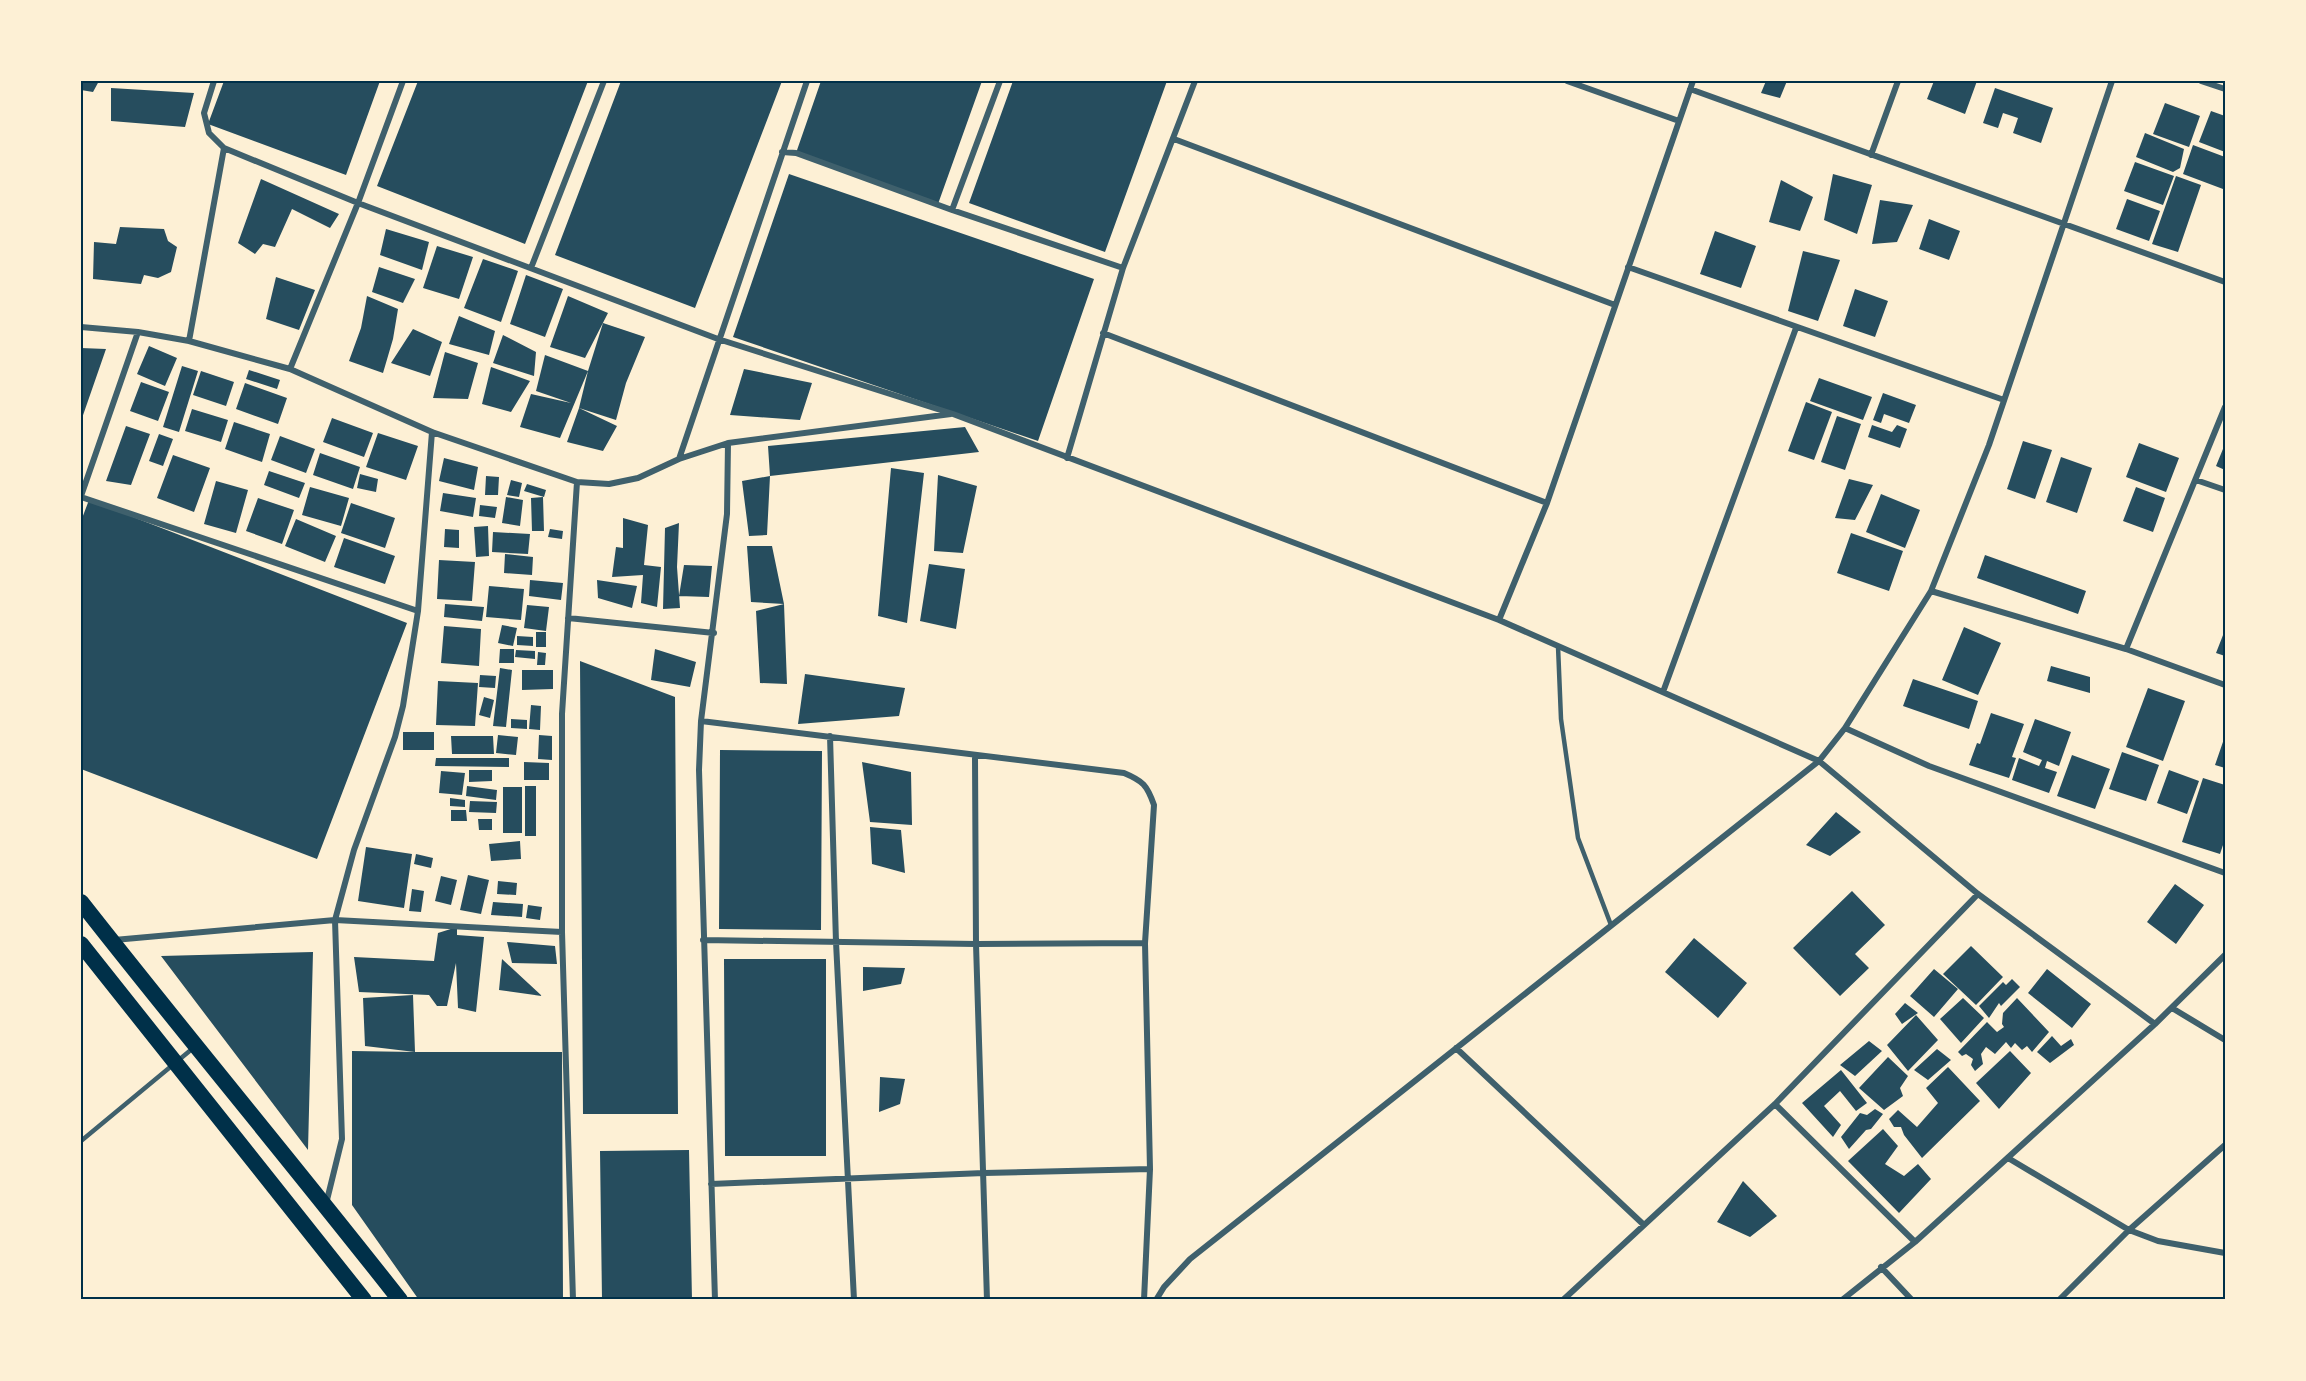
<svg xmlns="http://www.w3.org/2000/svg" width="2306" height="1381" font-family="'Golos Text',sans-serif">
<rect width="100%" height="100%" fill="#fdf0d5"/>
<path fill="#264d5e" d="M81,81H99L93,92L81,90Z
M224,81H380L346,175L208,124Z
M418,81H588L525,244L377,186Z
M621,81H782L695,308L555,255Z
M821,81H982L938,204L796,153Z
M1013,81H1167L1105,252L969,203Z
M1766,81H1787L1780,98L1761,93Z
M1934,81H1977L1965,114L1927,99Z
M111,88L194,93L185,127L111,121Z
M1995,88L2053,108L2041,143L2013,133L2018,118L2003,113L1998,128L1983,123Z
M2165,103L2200,116L2189,147L2153,134Z
M2211,111L2225,116V152L2199,142Z
M2145,133L2184,149L2180,168L2173,172L2136,157Z
M2193,145L2225,157V183L2223,189L2183,174Z
M2135,162L2174,176L2163,205L2124,191Z
M789,174L1094,279L1038,441L733,337Z
M1833,174L1872,185L1857,234L1824,220Z
M2176,176L2201,185L2178,252L2152,244Z
M261,179L339,214L330,228L292,209L275,247L263,244L255,254L238,243Z
M1781,180L1813,197L1800,231L1769,222Z
M2127,199L2160,211L2149,241L2116,229Z
M1880,200L1913,205L1897,242L1872,244Z
M1929,219L1960,231L1949,260L1919,249Z
M120,227L164,229L168,241L177,247L171,272L158,278L144,275L141,284L93,279L94,242L116,244Z
M386,229L429,242L422,270L380,255Z
M1715,231L1756,246L1741,288L1700,274Z
M437,246L473,257L459,299L423,288Z
M1803,251L1840,260L1818,321L1788,311Z
M483,259L518,271L501,322L464,308Z
M379,267L415,279L403,303L372,292Z
M526,275L563,289L545,337L510,324Z
M276,277L315,290L299,330L266,319Z
M1855,289L1888,301L1875,337L1843,326Z
M367,296L398,309L393,339L383,373L349,361L361,328Z
M568,296L608,313L585,358L550,347Z
M459,316L495,331L489,355L449,344Z
M603,323L645,337L626,383L616,420L579,408L588,371L560,438L520,427L531,394L571,403L536,391L545,355L588,371Z
M413,329L442,342L430,376L391,363Z
M503,335L536,352L534,376L493,363Z
M149,346L177,358L165,386L137,374Z
M81,348L106,349L81,421Z
M445,352L478,363L468,399L433,398Z
M182,366L198,371L179,432L163,427Z
M491,367L530,381L511,412L482,404Z
M744,369L812,383L800,420L730,415Z
M249,370L280,380L277,389L246,379Z
M201,371L234,382L226,406L193,395Z
M1819,378L1872,397L1863,420L1810,401Z
M141,382L169,392L158,421L130,411Z
M245,383L287,398L278,424L236,409Z
M1883,393L1916,405L1909,423L1884,414L1881,423L1873,420Z
M1806,402L1832,412L1814,460L1788,451Z
M579,408L617,426L603,451L567,442Z
M192,409L228,420L221,442L185,431Z
M1837,416L1861,424L1845,470L1821,462Z
M332,418L373,433L364,457L323,442Z
M234,422L270,434L262,462L225,449Z
M1872,425L1892,432L1897,425L1907,429L1900,448L1868,437Z
M126,426L150,434L131,485L106,481Z
M965,427L979,452L770,476L768,446Z
M378,433L418,446L406,480L366,467Z
M159,434L173,439L163,466L149,461Z
M280,436L315,449L306,473L271,460Z
M2023,441L2052,450L2035,499L2007,489Z
M2139,443L2179,458L2166,492L2126,477Z
M2225,444V470L2216,466Z
M320,453L360,467L353,489L313,475Z
M173,455L210,468L194,512L157,498Z
M2061,457L2092,468L2077,513L2046,502Z
M444,458L478,467L474,490L439,481Z
M891,468L924,473L907,623L878,616Z
M269,471L305,483L299,498L264,485Z
M360,474L378,479L376,492L357,488Z
M938,475L977,486L963,553L934,551Z
M486,476L499,477L498,495H485Z
M770,476L767,535L749,536L742,481Z
M1849,479L1873,485L1855,520L1835,518Z
M511,480L522,483L519,497L507,495Z
M216,481L248,490L236,533L204,524Z
M527,484L546,490L544,497L524,491Z
M310,487L349,498L341,526L302,515Z
M2136,487L2165,498L2153,532L2123,521Z
M443,493L476,498L473,517L440,511Z
M1881,494L1920,510L1905,548L1866,532Z
M506,497L523,500L520,526L502,523Z
M543,497L544,531H532L531,498Z
M258,498L294,510L282,544L246,531Z
M89,500L407,623L317,859L81,769V521Z
M351,503L395,518L385,548L341,533Z
M480,505L497,507L495,518L479,516Z
M623,518L648,525L644,565L661,567L657,607L641,603L643,575L612,577L616,547L623,548Z
M296,519L336,536L325,562L285,546Z
M679,523L677,567L680,608L663,609L665,528Z
M488,526L489,556L476,557L474,527Z
M445,529L459,530V548L444,547Z
M550,529L563,531L562,539L548,537Z
M493,532L530,534L528,554L492,552Z
M1851,533L1903,551L1889,591L1837,573Z
M344,538L395,556L385,584L334,567Z
M747,546H772L784,604L751,602Z
M505,554L533,557L532,575L504,573Z
M1985,555L2086,591L2078,614L1977,578Z
M439,560L475,562L472,601L437,599Z
M929,564L965,569L956,629L920,621Z
M684,565L712,566L709,597L679,596Z
M530,580L563,583L561,600L529,596Z
M597,580L637,586L632,608L598,598Z
M489,586L524,589L521,620L486,617Z
M445,604L484,607L482,621L444,617Z
M784,604L787,684L760,683L756,611Z
M527,605L549,607L546,631L524,628Z
M502,625L517,628L513,646L498,643Z
M444,626L481,629L479,666L441,663Z
M1964,627L2001,643L1978,695L1942,680Z
M2225,630V656L2216,653Z
M536,632H546V647H536Z
M517,636L533,637V646L517,645Z
M500,649H514V663H499Z
M655,649L696,662L690,687L651,680Z
M516,650L535,651V659L515,657Z
M538,652L546,653L545,665H537Z
M580,661L675,697L678,1114H583Z
M2051,666L2090,677V693L2047,681Z
M500,668L512,670L506,727L493,726Z
M522,670H553V689L522,690Z
M805,674L905,688L899,716L798,724Z
M480,675L496,676L495,688L479,687Z
M1913,679L1978,701L1969,729L1903,706Z
M438,681L478,683L475,726L436,725Z
M2148,688L2185,701L2163,761L2126,747Z
M484,697L494,700L490,718L479,715Z
M531,705L541,706L540,730L529,729Z
M1991,713L2024,724L2012,757L2016,758L2009,778L1969,765L1977,743L1980,744Z
M511,719L527,720V729L511,728Z
M2035,719L2071,732L2059,766L2047,761L2045,768L2057,772L2049,793L2012,780L2019,758L2039,766L2042,760L2023,752Z
M403,732H434V750H403Z
M498,735L518,737L516,755L496,753Z
M539,735L552,736V760L538,759Z
M451,736H493L494,754H452Z
M2225,736V768L2215,765Z
M720,750L822,751L821,930L719,929Z
M2122,752L2159,765L2146,801L2109,789Z
M2072,755L2110,769L2095,809L2057,796Z
M436,758H509V767L435,766Z
M524,762L549,763V780H524Z
M862,762L911,772L912,825L870,822Z
M469,770H492V781L469,782Z
M2169,770L2199,781L2187,814L2157,803Z
M441,771L465,773L462,795L439,793Z
M2203,778L2225,785V839L2220,854L2182,842Z
M467,786L497,790L496,800L466,796Z
M525,786H536V836H525Z
M503,787H522V833H503Z
M450,798L465,800V807L450,806Z
M470,801L497,802L496,813L469,812Z
M451,810H466L467,821H451Z
M1836,812L1861,832L1830,856L1806,845Z
M478,819H492V830H479Z
M870,827L901,830L905,873L872,864Z
M520,841L521,859L491,861L489,844Z
M366,847L412,854L404,908L358,901Z
M416,854L433,858L431,868L414,864Z
M468,875L489,880L481,914L460,910Z
M441,876L457,880L451,905L435,901Z
M498,881L517,883L516,895L497,894Z
M2175,884L2204,905L2176,944L2147,922Z
M412,889L424,891L421,912L409,911Z
M1852,891L1885,925L1855,954L1869,968L1840,996L1793,948Z
M493,902L523,904L522,917L491,915Z
M528,905L542,907L540,920L526,918Z
M457,927V935L484,937L476,1012L458,1008L456,963L447,1006H437L429,995L359,992L354,957L434,961L438,933Z
M1694,938L1747,983L1718,1018L1665,972Z
M507,942L555,946L557,964L512,963Z
M1971,946L2003,977L1976,1005L1943,974Z
M313,952L308,1150L161,956Z
M502,959L542,996L499,990Z
M724,959H826V1156H725Z
M863,967L905,968L901,984L863,991Z
M1934,969L1958,989L1934,1017L1910,996Z
M2047,969L2091,1004L2072,1028L2028,993Z
M2012,979L2020,987L2001,1006L1999,1003L1989,1018L1979,1006L2003,982L2006,985Z
M413,995L415,1052H562L563,1300H419L352,1205V1051L415,1052L365,1046L363,998Z
M1963,998L1984,1018L1961,1043L1940,1019Z
M2017,998L2049,1032L2032,1052L2027,1046L2022,1050L2015,1043L2011,1048L2006,1042L1995,1054L1986,1047L1981,1054L1983,1064L1975,1071L1971,1065L1973,1059L1966,1054L1962,1056L1958,1052L1987,1022L1997,1032L2004,1027L2002,1024L2003,1013Z
M1905,1003L1918,1013L1902,1024L1895,1014Z
M1916,1015L1938,1040L1908,1071L1887,1045Z
M2052,1036L2061,1046L2071,1039L2074,1045L2050,1063L2037,1052Z
M1869,1041L1882,1051L1855,1076L1840,1065Z
M1937,1049L1951,1060L1928,1080L1914,1070Z
M2010,1051L2031,1073L1999,1109L1976,1083Z
M1888,1057L1908,1076L1900,1088L1903,1096L1884,1110L1859,1088Z
M1948,1067L1980,1101L1922,1158L1904,1135L1901,1127H1894L1889,1119L1898,1110L1917,1127L1938,1103L1926,1088Z
M1841,1070L1867,1103L1856,1111L1840,1091L1824,1106L1841,1125L1833,1137L1802,1103Z
M880,1077L905,1079L900,1104L879,1112Z
M1875,1109L1883,1114L1871,1129L1866,1130L1849,1149L1841,1137L1860,1113L1867,1115Z
M1883,1129L1898,1146L1885,1164L1904,1176L1918,1164L1931,1179L1899,1213L1848,1161Z
M689,1150L692,1300H602L600,1151Z
M1743,1181L1777,1216L1750,1237L1717,1222Z"/>
<g fill="none" stroke-linecap="round" stroke-linejoin="round">
<path stroke="#3f606c" stroke-width="4.5" d="M1558,646L1561,719L1578,838L1611,925
M81,1141L192,1049"/>
<path stroke="#3f606c" stroke-width="6" d="M214,81L204,113L209,133L224,148L358,203L718,339L953,414L1499,620L1819,761L1978,894L2155,1024
M1567,81L1679,121
M2201,81L2225,89
M1690,89L2225,282
M1174,139L1615,305
M782,152L796,153L952,210L1123,268
M1871,155L1898,81
M952,210L1000,81
M1628,267L2004,400
M531,268L604,81
M81,327L138,332L189,341L290,369L432,432L577,482L609,484L638,478L679,459L728,443L951,414
M1103,333L1547,503
M189,341L224,148
M290,369L358,203L403,81
M1067,458L1123,268L1195,81
M679,459L807,81
M2196,480L2225,490
M81,496L138,332
M81,497L418,611
M1931,591L2126,649L2225,685
M568,618L714,633
M1499,620L1547,503L1693,81
M2126,649L2225,407
M1663,692L1796,328
M701,721C842,737 983,757 1124,773C1143,781 1147,785 1154,805L1145,943L1150,1169L1144,1300
M1845,728L1929,766L2225,873
M830,736L836,942L854,1300
M975,757L976,944L987,1300
M114,940L335,920L562,932
M703,940L976,944L1145,943
M2172,1008L2225,1040
M1456,1048L1644,1225
M1775,1104L1915,1242
M2008,1158L2129,1230L2158,1241L2225,1253
M711,1184L984,1173L1150,1169
M326,1204L342,1139L335,920L354,850L395,737L403,706L418,611L432,432
M1881,1267L1912,1300
M573,1300L562,932V714L577,482
M715,1300L699,770L701,721L727,514L728,443
M1156,1300L1164,1287L1190,1259L1819,761L1845,728L1931,591L1989,445L2112,81
M1563,1300L1775,1104L1978,894
M1842,1300L1915,1242L2155,1024L2225,955
M2059,1300L2129,1230L2225,1145"/>
<path stroke="#003049" stroke-width="16" d="M81,902C186,1036 295,1166 400,1300
M81,944L364,1300"/>
</g>
<rect width="2306" height="1381" fill="none" stroke="#fdf0d5" stroke-width="165"/>
<rect x="82" y="82" width="2142" height="1216" fill="none" stroke="#003049" stroke-width="2"/>
</svg>
